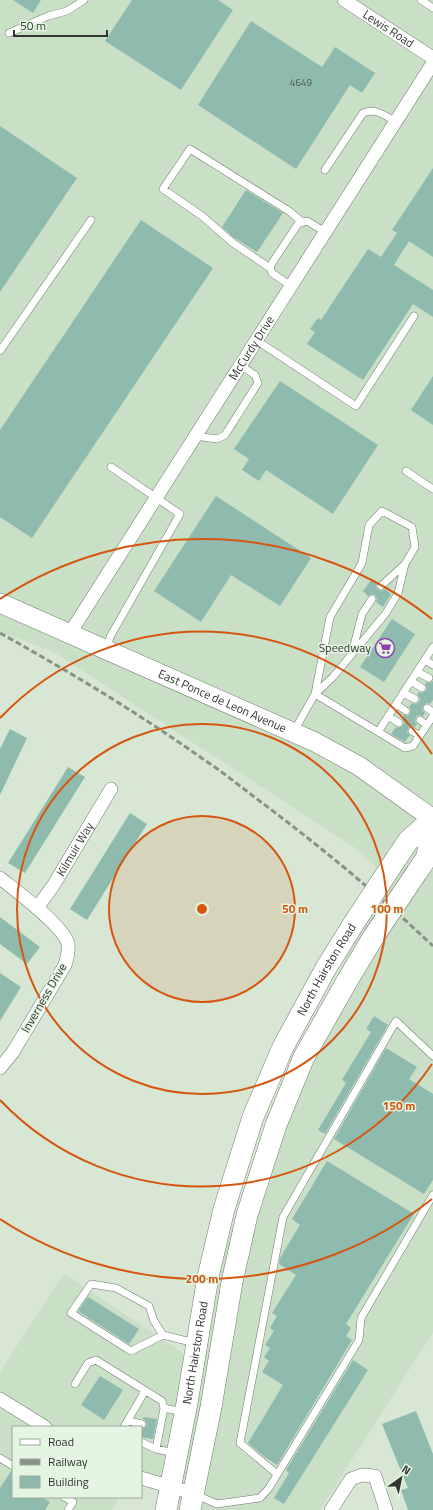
<svg xmlns="http://www.w3.org/2000/svg" width="433" height="1510" font-family="'Titillium Web',sans-serif">
<rect width="100%" height="100%" fill="#d7e7d4"/>
<path fill="#c9dfc6" d="M0,0H433V1332L320,1510H193L141,1475V1427H13V1497H120L111,1510H0V1372L64,1274L204,1367L225,1246L292,1068L386,877L357,849L52,651L0,632Z"/>
<path fill="#8fbbaf" d="M13,0H41L33,13Z
M132,0H218L233,10L181,90L105,41Z
M251,21L322,67L335,47L375,73L362,93L350,85L296,169L198,105Z
M0,126L77,178L0,292Z
M433,168V257L409,241L394,265L433,290V317L413,304L363,380L307,344L315,332L310,329L318,318L321,320L368,249L381,257L397,233L392,230Z
M246,190L283,213L257,252L233,237L222,227Z
M141,220L213,268L32,538L0,517V430Z
M433,376V425L411,410Z
M280,381L378,445L333,514L266,470L259,481L242,470L249,459L234,449Z
M216,496L311,558L280,606L231,575L201,622L154,591Z
M372,579L377,583L376,587L378,590L382,591L385,589L391,594L383,607L376,602L377,599L375,595L372,594L368,596L363,591Z
M392,619L415,634L384,682L360,667Z
M433,681V700L430,704L427,703L423,706L422,710L425,713L423,716L418,715L416,717L415,722L417,724L415,727L412,726L408,728L407,733L410,735L405,742L391,734L396,727L399,728L403,726L404,723L402,719L404,715L408,716L410,714L411,709L409,707L412,703L416,704L419,702L420,698L417,695L419,692L422,693L426,691L427,688L425,684L426,682L430,683Z
M10,729L27,738L0,795V749Z
M68,767L85,777L25,873L8,863Z
M130,813L147,824L87,920L70,909Z
M0,917L40,947L27,964L0,944Z
M0,973L21,987L0,1021Z
M374,1016L388,1025L325,1134L318,1130L346,1083L342,1080L371,1032L366,1029Z
M386,1048L417,1067L409,1079L433,1094V1180L424,1194L334,1139Z
M327,1161L414,1214L346,1324L351,1328L346,1336L352,1340L277,1465L266,1458L248,1443L283,1385L262,1372L269,1361L264,1357L270,1348L265,1345L274,1331L270,1328L277,1316L272,1313L296,1275L279,1264L280,1258L300,1225L292,1219Z
M88,1297L139,1329L129,1344L78,1311Z
M353,1360L368,1370L284,1504L274,1498L289,1473L286,1470Z
M100,1376L123,1390L104,1420L81,1405Z
M416,1411L433,1454V1510H408L401,1490L408,1488L382,1424Z
M143,1417L157,1419L153,1439L141,1437V1429L145,1428L147,1425L146,1421L143,1419Z
M11,1471H13V1497H42L50,1502L45,1510H0V1488Z"/>
<g fill="none" stroke-linecap="round" stroke-linejoin="round">
<defs>
<path id="service" d="M421,0L433,8
M9,33L48,16L67,11L84,0
M325,170L363,113C376,108 384,115 396,122
M270,268L233,243L202,216L163,189L190,149L289,211L302,222
M291,286L272,273L270,268L272,263L298,224L307,221L325,232
M256,340L356,406L414,316
M0,351L91,220
M195,436L217,439L225,435L258,383L255,375L240,365
M406,471L433,489
M382,511L412,527L415,547L405,564L398,593L386,613L333,677L315,694L330,617L362,563L369,525Z
M381,586L405,564
M107,649L110,637L180,514L111,467
M352,653L362,614L372,599
M425,660L433,665
M417,672L429,678
M411,681L422,688
M403,693L415,699
M396,704L406,711
M427,708L433,712
M388,716L399,723
M420,720L427,725
M294,731L315,694L405,748L413,746L433,716
M412,731L420,736
M378,732L433,647
M163,1335L131,1351L71,1313L91,1284L116,1288L149,1306L154,1321L163,1335L195,1343
M75,1384L88,1363L96,1360L162,1401L164,1408
M128,1421L142,1424
M124,1427L145,1391
M141,1442L156,1449
M174,1453L156,1449L164,1408L183,1412
M0,1458L13,1466
M277,1474L240,1443L283,1217L396,1021L433,1056
M194,1494L217,1504L260,1498L269,1488L359,1340L361,1318L433,1195
M64,1497L73,1502L68,1510"/>
<g id="minor">
<path id="s1" d="M344,0L433,58"/>
<path id="s2" d="M70,633L433,63"/>
<path d="M0,878C16,891 64,926 68,944C69,952 67,959 65,965L13,1052L0,1068"/>
<path id="s3" d="M37,908L53,886L111,789"/>
<path d="M0,1399L45,1427"/>
<path d="M141,1478L192,1493"/>
<path d="M331,1510L351,1479L362,1475L375,1476L386,1510"/>
</g>
<g id="secondary">
<path id="s4" d="M0,603L315,742L359,766L433,819"/>
</g>
<g id="primary">
<path d="M396,859L408,841L433,819"/>
<path d="M417,872L427,857L433,819"/>
<path id="s5" d="M166,1510L187,1403L208,1277L224,1209L253,1117L283,1047L326,968L354,923"/>
<path d="M190,1510L211,1407L232,1282L247,1215L276,1125L304,1057L347,981L374,936"/>
</g>
</defs>
<use href="#service" stroke="#6d7c6b" stroke-width="8"/>
<use href="#minor" stroke="#6d7c6b" stroke-width="14"/>
<use href="#secondary" stroke="#6d7c6b" stroke-width="20"/>
<use href="#primary" stroke="#6d7c6b" stroke-width="22"/>
<use href="#service" stroke="#fff" stroke-width="7"/>
<use href="#minor" stroke="#fff" stroke-width="13"/>
<use href="#secondary" stroke="#fff" stroke-width="19"/>
<use href="#primary" stroke="#fff" stroke-width="21"/>
<path stroke="#889386" stroke-width="3" stroke-dasharray="6 3" stroke-linecap="butt" d="M0,633C70,672 138,713 203,759C223,772 242,788 261,802C321,847 379,895 433,946"/>
<defs>
<path id="primary-bridge" d="M354,923L396,859
M374,936L417,872"/>
</defs>
<use href="#primary-bridge" stroke="#6d7c6b" stroke-width="22" stroke-linecap="butt"/>
<use href="#primary-bridge" stroke="#fff" stroke-width="21"/>
</g>
<circle cx="202" cy="909" r="93" fill="#d65610" fill-opacity=".12"/>
<g fill="none" stroke="#d65610" stroke-width="2">
<circle cx="202" cy="909" r="93"/>
<circle cx="202" cy="909" r="185"/>
<path d="M432 1064A278 278 0 0 1 0 1100M0 718A278 278 0 0 1 432 754"/>
<path d="M432 1199A370 370 0 0 1 0 1219M0 599A370 370 0 0 1 432 619"/>
</g>
<defs>
<symbol id="supermarket-ring" viewBox="-11 -11 22 22"><circle r="9.5" fill="#e4f5e2" stroke="#8f3faf" stroke-width="1.5"/><path d="M-6-5.5h2.5l.6 2H6L4.5 2H-2.5L-4.4-4H-6ZM-1.5 3.2a1.3 1.3 0 1 0 .1 0ZM3 3.2a1.3 1.3 0 1 0 .1 0Z" fill="#8f3faf"/></symbol>
</defs>
<g fill-rule="evenodd">
<use href="#supermarket-ring" x="374" y="637" width="22" height="22"/>
</g>
<g text-anchor="middle" stroke-width="3" stroke-linejoin="round" paint-order="stroke">
<g font-size="10" fill="#485850">
<text x="301" y="86">4649</text>
</g>
<g font-size="12" fill="#313730" stroke="#e4f5e2">
<text dy="4" stroke="none"><textPath href="#s1" startOffset="53">Lewis Road</textPath></text>
<text dy="4" stroke="none"><textPath href="#s2" startOffset="338">McCurdy Drive</textPath></text>
<text dy="4" stroke="none"><textPath href="#s4" startOffset="243">East Ponce de Leon Avenue</textPath></text>
<text dy="4" stroke="none"><textPath href="#s3" startOffset="70">Kilmuir Way</textPath></text>
<text dy="4" stroke="none"><textPath href="#s5" startOffset="568">North Hairston Road</textPath></text>
<text transform="translate(44 998) rotate(-60)" y="4">Inverness Drive</text>
<text dy="4" stroke="none"><textPath href="#s5" startOffset="160">North Hairston Road</textPath></text>
</g>
<g font-size="12" fill="#313730" stroke="#e4f5e2" text-anchor="end">
<text x="371" y="652">Speedway</text>
</g>
</g>
<circle cx="202" cy="909" r="6" fill="#d65610" stroke="#e4f5e2" stroke-width="2"/>
<g font-size="12" text-anchor="middle" font-weight="bold" fill="#d65610" stroke="#e4f5e2" stroke-width="3" stroke-linejoin="round" paint-order="stroke">
<text x="295" y="913">50 m</text>
<text x="387" y="913">100 m</text>
<text x="399" y="1110">150 m</text>
<text x="202" y="1283">200 m</text>
</g>
<rect x="12" y="1426" width="130" height="72" fill="#e4f5e2" stroke="#9ca99b"/>
<rect x="20" y="1439" width="20" height="6" fill="#ffffff" stroke="#9ca99b"/>
<text x="48" y="1446" font-size="12" fill="#313730">Road</text>
<rect x="20" y="1459" width="20" height="6" fill="#889386" stroke="#9ca99b"/>
<text x="48" y="1466" font-size="12" fill="#313730">Railway</text>
<rect x="20" y="1476" width="20" height="12" fill="#8fbbaf" stroke="#9ca99b"/>
<text x="48" y="1486" font-size="12" fill="#313730">Building</text>
<g transform="translate(401 1478) rotate(33)" stroke="#e4f5e2" stroke-width="3" paint-order="stroke">
<path d="M0-3L7 15L0 10L-7 15Z" fill="#313730"/>
<text y="-6" font-size="11" font-weight="bold" text-anchor="middle" fill="#313730">N</text>
</g>
<path d="M14 30v6h93v-6" fill="none" stroke="#313730" stroke-width="2"/>
<text x="20" y="30" font-size="12" fill="#313730" stroke="#e4f5e2" stroke-width="3" paint-order="stroke">50 m</text>
</svg>
